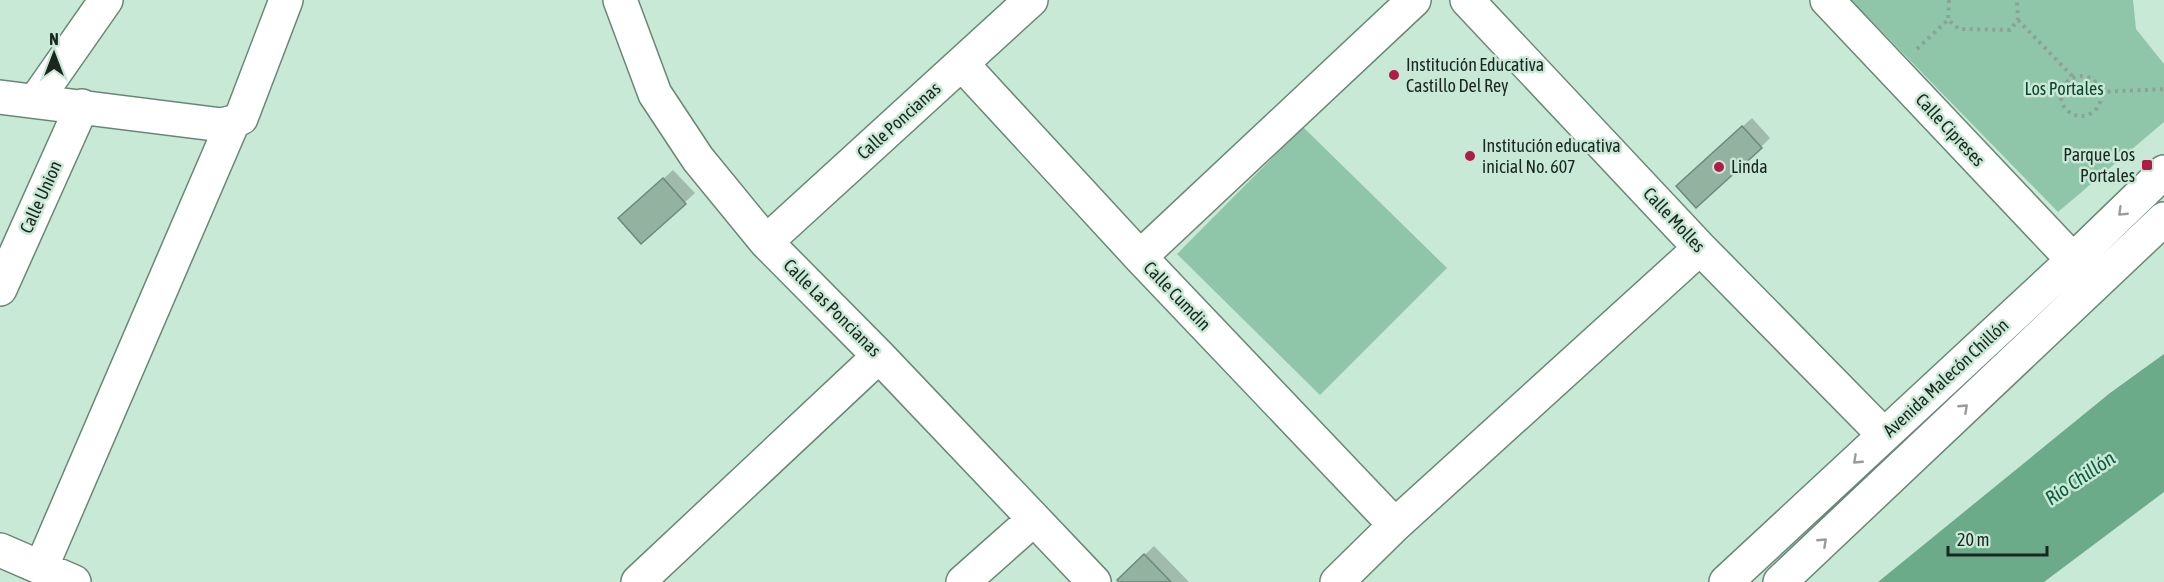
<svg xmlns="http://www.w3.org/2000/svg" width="2164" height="582" font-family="'Asap Condensed',sans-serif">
<rect width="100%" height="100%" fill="#c9e9d7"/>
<path fill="#8fc5a8" d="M1851,0H2133L2136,29L2164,64V122L2058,212Z
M1303,127L1447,268L1320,395L1177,254Z"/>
<path fill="#6cab8a" d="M2164,354V492L2044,582H1878L2110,393Z"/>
<path fill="#0003" d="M1752,118L1770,138L1761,147L1687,177Z
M673,170L695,193L641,242L630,209Z
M1154,546L1189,582H1121L1119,580Z"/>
<path fill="#93b2a0" stroke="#6c8979" stroke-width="1.5" d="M1742,126L1762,148L1696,208L1676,186Z
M663,178L686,204L641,244L618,218Z
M1144,554L1171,582H1119L1117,580Z"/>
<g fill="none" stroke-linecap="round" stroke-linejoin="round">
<defs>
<path id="minor" d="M620,0L655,94L698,159L766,242L879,356L1094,582
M1467,0L1700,248L1884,435
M1827,0L2073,260
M962,64L1140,257L1395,525
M0,97L222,125L233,122
M36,100L106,0
M766,242L1031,0
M1140,257L1414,0
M0,289L82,106
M0,550L74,582
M41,568L233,122L241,118L286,0
M638,582L879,356
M963,582L1034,519
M1337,582L1395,525L1700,248
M1726,582L2073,260L2164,172
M1780,582L2164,219"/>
</defs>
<use href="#minor" stroke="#698776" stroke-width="36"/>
<path stroke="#8ba396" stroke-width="4" stroke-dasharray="3 4.5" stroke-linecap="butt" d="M1949,0L1948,20L1959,29L2010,30L2018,20L2017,0
M2018,20L2073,77
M1917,49L1948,20
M2061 96a20 20 0 1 1 40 0a20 20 0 1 1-40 0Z
M2100,92L2164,89"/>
<use href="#minor" stroke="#fff" stroke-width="33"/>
</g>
<defs><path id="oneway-chevron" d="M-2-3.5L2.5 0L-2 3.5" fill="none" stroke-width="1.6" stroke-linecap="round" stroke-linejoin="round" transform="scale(1.5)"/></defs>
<g stroke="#989d9b">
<use href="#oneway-chevron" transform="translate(2122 212) rotate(136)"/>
<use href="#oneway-chevron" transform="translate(1964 408) rotate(-43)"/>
<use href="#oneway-chevron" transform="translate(1857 460) rotate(137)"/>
<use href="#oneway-chevron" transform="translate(1823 542) rotate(-43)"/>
</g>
<g fill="#af1c48" stroke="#c9e9d7" stroke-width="2">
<circle cx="1394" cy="75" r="6"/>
<circle cx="1470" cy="156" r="6"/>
<rect x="2141" y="159" width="12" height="12" rx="3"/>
<circle cx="1719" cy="167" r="6"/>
</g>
<g text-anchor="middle" stroke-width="5" stroke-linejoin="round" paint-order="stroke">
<g font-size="18" fill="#1a2620" stroke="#c9e9d7" text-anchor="start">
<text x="1406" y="71">Institución Educativa<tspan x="1406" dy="21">Castillo Del Rey</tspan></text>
<text x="1482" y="152">Institución educativa<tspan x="1482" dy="21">inicial No. 607</tspan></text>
<text x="2135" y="161" text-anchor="end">Parque Los<tspan x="2135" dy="21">Portales</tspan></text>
<text x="1731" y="173">Linda</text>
</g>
<g font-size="18" fill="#10442e" stroke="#c9e9d7">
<text x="2064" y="95">Los Portales</text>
</g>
<g font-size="18" fill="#1a2620" stroke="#c9e9d7">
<text transform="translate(899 121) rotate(-42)" y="6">Calle Poncianas</text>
<text transform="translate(1950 130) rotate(47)" y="6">Calle Cipreses</text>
<text transform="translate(41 197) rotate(-66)" y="6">Calle Union</text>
<text transform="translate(1674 220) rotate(47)" y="6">Calle Molles</text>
<text transform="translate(1177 296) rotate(46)" y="6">Calle Cumdin</text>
<text transform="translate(832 308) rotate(45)" y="6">Calle Las Poncianas</text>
<text transform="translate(1946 378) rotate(-43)" y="6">Avenida Malecón Chillón</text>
</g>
<g font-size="20" font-style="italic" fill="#0b5c3d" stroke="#c9e9d7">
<text transform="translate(2080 478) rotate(-34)" y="7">Río Chillón</text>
</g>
</g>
<g transform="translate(54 54)" stroke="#c9e9d7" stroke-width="4.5" paint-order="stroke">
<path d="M0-4.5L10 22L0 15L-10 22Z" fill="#1a2620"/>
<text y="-9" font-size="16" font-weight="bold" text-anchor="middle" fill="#1a2620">N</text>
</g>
<path d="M1948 546v9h99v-9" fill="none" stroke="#1a2620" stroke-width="3"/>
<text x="1957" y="546" font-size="18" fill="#1a2620" stroke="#c9e9d7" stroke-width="4.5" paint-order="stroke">20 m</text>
</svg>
